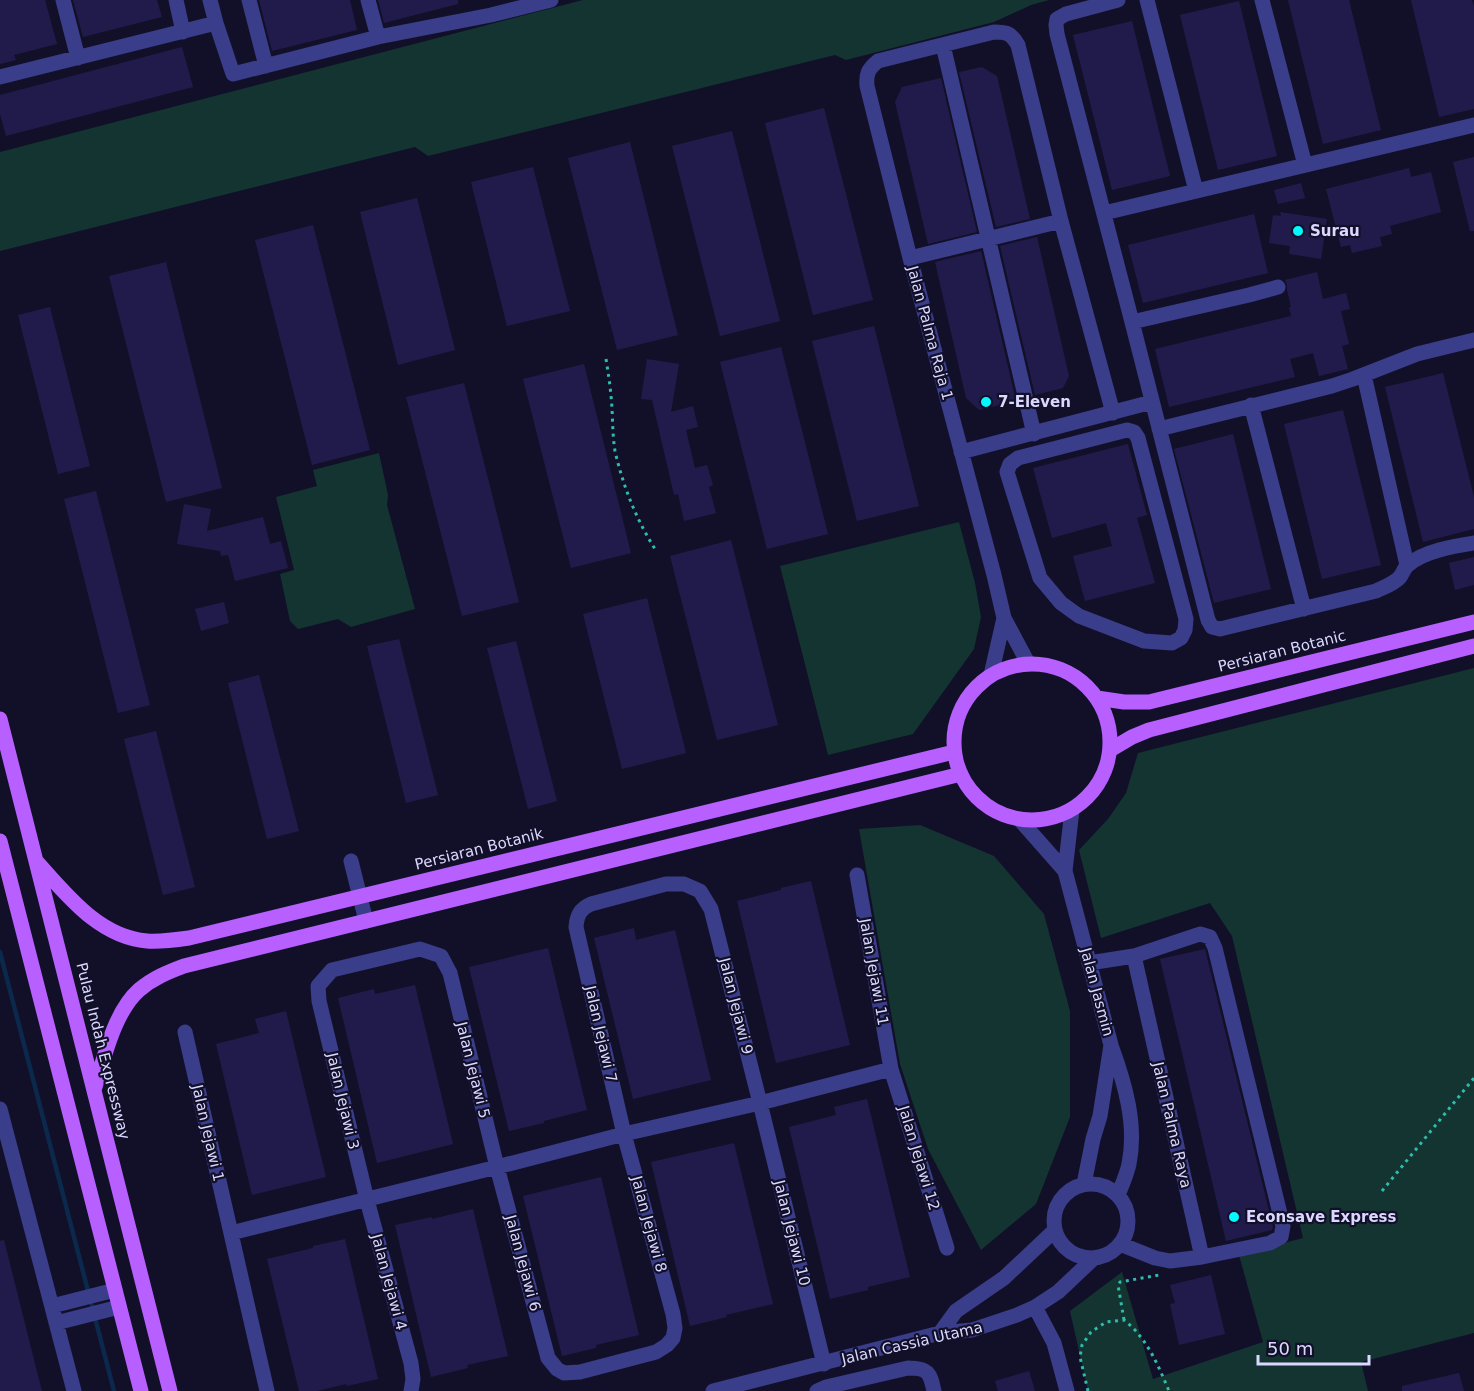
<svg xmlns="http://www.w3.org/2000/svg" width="1474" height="1391" font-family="'DejaVu Sans',sans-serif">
<rect width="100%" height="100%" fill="#121029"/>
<path fill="#133430" d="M583,0H1049L1031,5L994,22L846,60L835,55L428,156L415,147L0,251V152Z
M379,453L388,495L387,505L415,609L351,627L338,619L298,629L290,621L280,574L294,570L276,497L317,486L313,470Z
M959,522L975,583L981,617L974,649L913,734L828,755L780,566Z
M1474,668V1333L1361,1362L1368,1391H1088L1070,1311L1122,1272L1153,1379L1263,1342L1239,1255L1303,1238L1232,936L1210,903L1101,938L1079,850L1108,819L1126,793L1138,753Z
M920,825L994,856L1044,914L1070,1011V1117L1036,1204L981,1250L928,1149L900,1064L859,829Z"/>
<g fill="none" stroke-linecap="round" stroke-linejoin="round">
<path stroke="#0b284d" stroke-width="4.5" d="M0,952L114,1391"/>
</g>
<path fill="#211b4b" d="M0,0H45L57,44L14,55L16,60L0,64Z
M73,0H157L162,17L83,37Z
M259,0H350L357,30L272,51Z
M378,0H458V4L384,23Z
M1288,0H1349L1381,130L1323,144Z
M1411,0H1472L1474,6V109L1439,117Z
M1239,1L1277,156L1218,170L1180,15Z
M1132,21L1170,176L1112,190L1073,35Z
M182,47L193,87L6,136L0,114V95Z
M982,67L997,76L1030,219L996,227L959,72Z
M941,78L977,232L928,244L895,102L902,87Z
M824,108L873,300L813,315L765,123Z
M732,131L780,321L720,336L672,146Z
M630,142L678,335L617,350L568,158Z
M1474,157V231H1470L1453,162Z
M533,167L570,311L507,326L471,182Z
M1409,168L1411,177L1431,172L1441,212L1390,226L1392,234L1380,237L1382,246L1352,253L1350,245L1341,247L1326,189Z
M1301,183L1305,198L1278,204L1274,190Z
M417,198L455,350L398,365L360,212Z
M1280,212L1327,219L1321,259L1289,254L1290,246L1269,243L1273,215L1281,216Z
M1254,214L1268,273L1143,303L1128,245Z
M313,225L370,450L312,465L255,240Z
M1037,237L1069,376L1063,388L1035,395L1000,246Z
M981,251L1016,401L979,410L966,398L935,262Z
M166,262L222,488L166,502L109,276Z
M1317,272L1323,299L1346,293L1350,309L1341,311L1349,344L1342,346L1348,369L1319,376L1313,353L1290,359L1295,377L1169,407L1155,349L1291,316L1289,307H1291L1287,290V285L1285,280Z
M50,307L90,466L58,474L18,315Z
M874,326L919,506L857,521L812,341Z
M781,347L828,534L767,549L720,362Z
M647,359L679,364L671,412L693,406L698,427L686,430L695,468L707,465L713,485L709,487L716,513L684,521L678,494L674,495L652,400L641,399Z
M584,364L631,553L571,568L523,379Z
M1443,373L1474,497V529L1423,542L1385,387Z
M464,383L519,602L462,616L406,397Z
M1343,410L1381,565L1322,579L1284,424Z
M1233,434L1271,589L1214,603L1174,449Z
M1128,444L1147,515L1137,518L1155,583L1085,601L1073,556L1112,546L1106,523L1052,538L1033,468Z
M96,491L150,705L118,713L64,499Z
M184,504L211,509L207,531L263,517L270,544L281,541L288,568L235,581L228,555L221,556L220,551L177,544Z
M731,540L778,725L717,740L670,556Z
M1474,557V585L1455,590L1449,563Z
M647,598L686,753L622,769L583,614Z
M224,602L229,623L201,631L195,609Z
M399,639L438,795L406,803L367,646Z
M516,641L557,801L528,809L487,648Z
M259,675L299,831L267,839L228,683Z
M156,731L195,887L163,895L124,739Z
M811,881L850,1045L776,1063L737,901L781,890V888Z
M634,928L636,940L675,930L711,1080L633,1099L594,938Z
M548,948L587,1110L544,1121V1123L509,1131L469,967Z
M1205,949L1273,1227L1272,1230L1226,1241L1160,959Z
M415,985L453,1144L377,1163L338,998L374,989L375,994Z
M286,1011L326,1177L252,1195L216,1044L259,1033L255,1019Z
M867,1099L910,1277L868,1287V1290L830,1299L789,1127L836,1115L834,1107Z
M734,1143L773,1304L726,1315L727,1317L690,1326L651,1162Z
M601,1177L639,1335L596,1345V1348L562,1356L523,1196Z
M473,1209L508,1356L467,1365L468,1368L431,1377L395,1225L432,1217V1219Z
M345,1239L378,1379L347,1386L346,1384L317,1391H299L267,1259L313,1248V1246Z
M4,1240L33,1356L42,1391H0V1241Z
M1211,1275L1225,1334L1179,1345L1170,1304L1175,1303L1170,1285Z
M1029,1371L1035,1391H998L995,1381Z
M1459,1373L1464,1391H1402V1386Z"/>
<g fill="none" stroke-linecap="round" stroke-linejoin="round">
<path stroke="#2dbeab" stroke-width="3" stroke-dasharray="3 4.5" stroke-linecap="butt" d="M606,359C608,372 610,384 611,396C613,414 612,433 615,451C623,486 636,519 655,549
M1382,1191L1474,1078
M1124,1320L1118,1285L1120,1282L1159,1275
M1088,1391L1080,1357L1082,1345L1091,1332L1106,1322L1124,1320C1147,1338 1158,1365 1169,1391"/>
<path stroke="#3a3d89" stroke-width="15" d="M63,0L78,58
M176,0L183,32
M210,0L216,23L233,74L378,37L491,15L551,0
M249,0L266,66
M368,0L378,37
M1118,0L1066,14L1057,19L1056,25L1057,34L1132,322L1208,620L1212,627L1220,629L1376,591C1384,587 1394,584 1400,577C1403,573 1404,568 1408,565C1423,551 1455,546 1474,543
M1147,0L1196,191
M1262,0L1305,165
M943,45L1034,434
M0,77L216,23
M1104,213L1474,125
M910,258L1061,221
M1132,322L1249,295L1278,287
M1364,375L1407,565
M1251,405L1304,609
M1159,429L1332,386L1353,379L1417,354L1474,340
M1127,430L1134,432L1138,438L1186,619L1185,630L1181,638L1172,643L1144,641L1079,616L1061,603L1040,578L1007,472L1010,464L1018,458Z
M961,452L1152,402
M1004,618L1028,663
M991,675L1004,618L994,575L910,258L867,86C866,74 868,69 878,61L994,32C1007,32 1011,33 1018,45L1061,221L1113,413
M1072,810L1065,871L1111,1045L1100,1116L1093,1139L1084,1184
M1020,820L1065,871
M351,861L366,921
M857,875L891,1069L947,1248
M1134,956L1200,934L1210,937L1215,948L1283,1226L1281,1237L1270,1243L1202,1257
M1089,963L1134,956L1202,1257L1170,1261L1155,1258L1120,1244
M185,1032L267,1391
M1112,1048C1125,1084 1137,1125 1129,1164C1127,1174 1122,1185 1118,1195
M0,1109L74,1391
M1054 1221a37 37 0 1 1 74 0a37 37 0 1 1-74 0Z
M231,1233L497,1167L624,1134L760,1103L891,1069
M52,1306L115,1290
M1035,1307L1054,1343L1067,1391
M56,1323L119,1307
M940,1333L956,1311L1004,1278L1055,1230
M411,1391L413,1379L411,1363L367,1200L319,1001L318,986L332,970L420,949L441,956L450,973L497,1167L548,1358L557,1369L564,1373L580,1372L656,1352L667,1345L673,1338L675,1328L673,1314L624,1134L576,927C577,915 580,909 591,904L666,884H684L700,891L711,909L760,1103L824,1364
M713,1391L940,1333L972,1330L1017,1315L1035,1307L1058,1292L1094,1258
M817,1391L826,1387L908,1368C929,1368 930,1373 934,1391"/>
<path stroke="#b85fff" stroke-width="15" d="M954 742a78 78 0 1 1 156 0a78 78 0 1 1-156 0Z
M1097,698L1124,702H1149L1474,622
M0,719L170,1391
M1110,750L1132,737L1149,730L1474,646
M0,841L141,1391
M37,862C67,895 99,937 147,941C161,942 175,940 189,938L954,752
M94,1090C104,1059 114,1012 139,990C153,978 168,972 184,966L961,774"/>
</g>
<g fill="#04f8ff" stroke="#121029" stroke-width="2">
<circle cx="1298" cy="231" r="6"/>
<circle cx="986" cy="402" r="6"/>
<circle cx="1234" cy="1217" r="6"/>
</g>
<g text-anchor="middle" stroke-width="4.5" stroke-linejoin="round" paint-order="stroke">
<g font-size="15" font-weight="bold" fill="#dad8ff" stroke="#121029" text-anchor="start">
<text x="1310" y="236">Surau</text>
<text x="998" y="407">7-Eleven</text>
<text x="1246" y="1222">Econsave Express</text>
</g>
<g font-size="15" fill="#dad8ff" stroke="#121029">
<text transform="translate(930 333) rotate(75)" y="5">Jalan Palma Raja 1</text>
<text transform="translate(1282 651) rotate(-14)" y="5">Persiaran Botanic</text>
<text transform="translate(479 849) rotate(-14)" y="5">Persiaran Botanik</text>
<text transform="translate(874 972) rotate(80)" y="5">Jalan Jejawi 11</text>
<text transform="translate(1097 992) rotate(75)" y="5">Jalan Jasmin</text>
<text transform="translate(736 1006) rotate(76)" y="5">Jalan Jejawi 9</text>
<text transform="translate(601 1034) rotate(77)" y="5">Jalan Jejawi 7</text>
<text transform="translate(103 1051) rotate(76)" y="5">Pulau Indah Expressway</text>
<text transform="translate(473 1070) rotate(76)" y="5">Jalan Jejawi 5</text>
<text transform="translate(343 1101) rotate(77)" y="5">Jalan Jejawi 3</text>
<text transform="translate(1172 1125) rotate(77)" y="5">Jalan Palma Raya</text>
<text transform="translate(208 1133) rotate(77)" y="5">Jalan Jejawi 1</text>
<text transform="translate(919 1158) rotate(73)" y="5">Jalan Jejawi 12</text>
<text transform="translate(649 1224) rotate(75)" y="5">Jalan Jejawi 8</text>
<text transform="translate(792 1233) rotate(76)" y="5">Jalan Jejawi 10</text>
<text transform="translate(523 1263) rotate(75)" y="5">Jalan Jejawi 6</text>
<text transform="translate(389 1282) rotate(75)" y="5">Jalan Jejawi 4</text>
<text transform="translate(912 1343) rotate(-13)" y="5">Jalan Cassia Utama</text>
</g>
</g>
<path d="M1258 1355v9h111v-9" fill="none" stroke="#dad8ff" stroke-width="3"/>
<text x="1267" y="1355" font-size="18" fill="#dad8ff" stroke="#121029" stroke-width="4.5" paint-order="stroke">50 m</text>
</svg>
